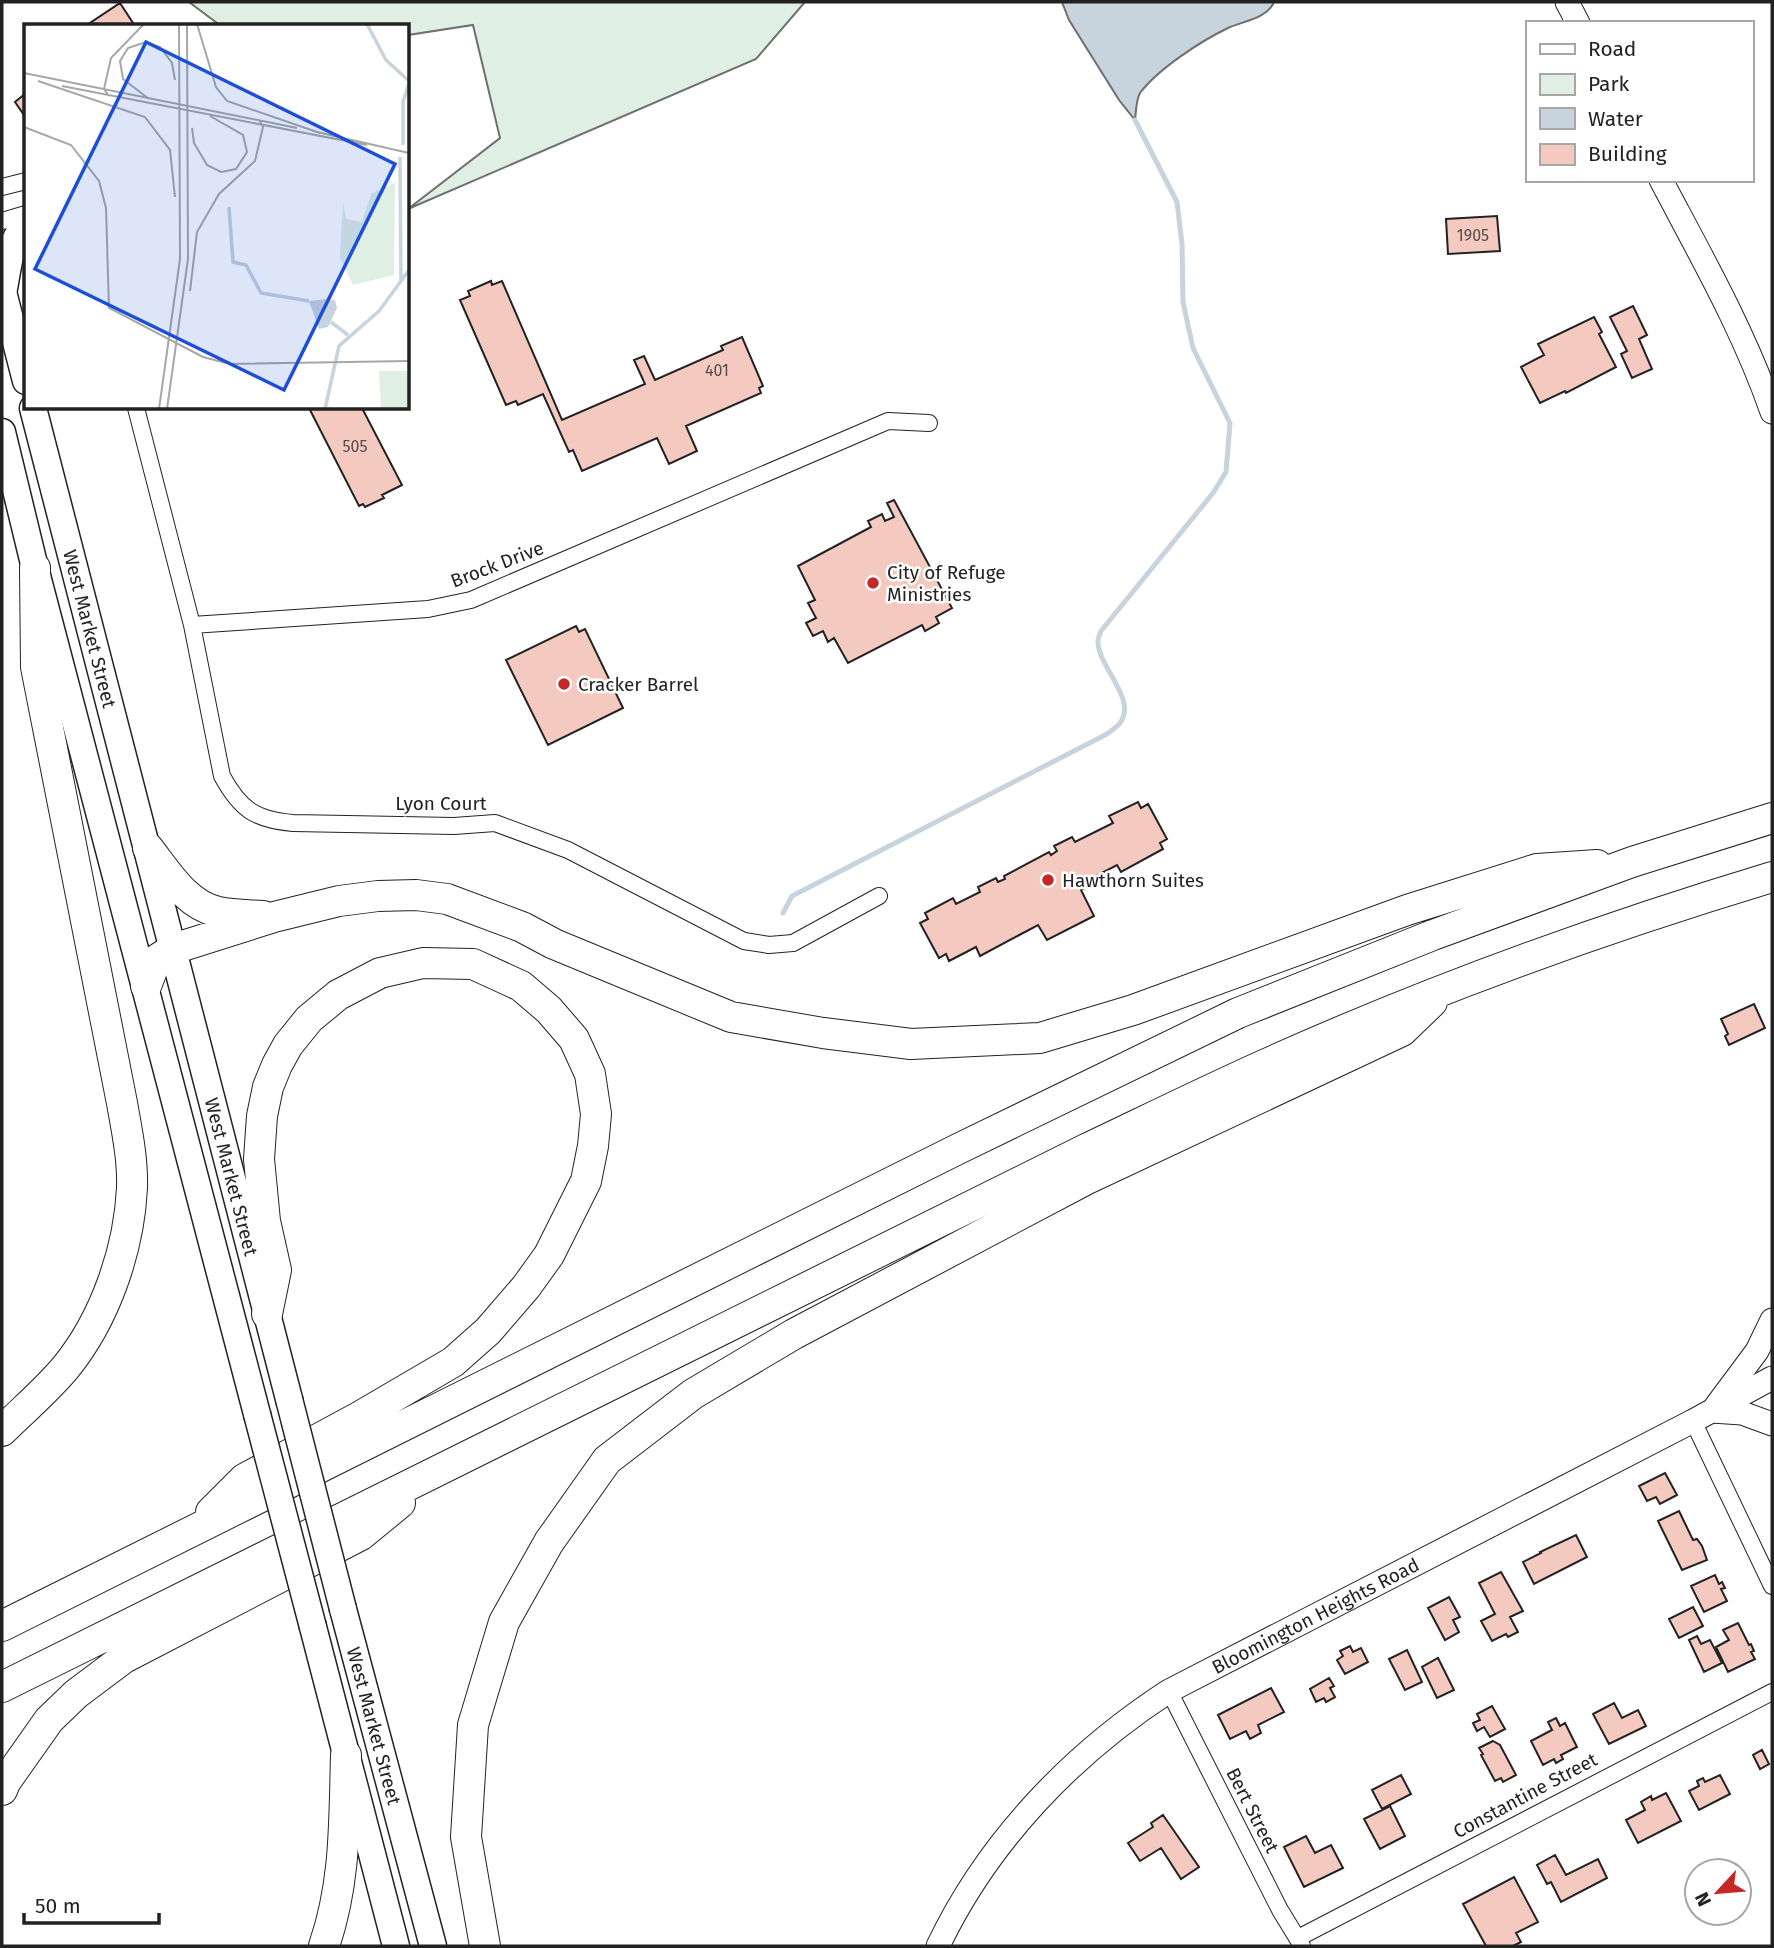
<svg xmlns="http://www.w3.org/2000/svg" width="1774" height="1948" font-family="'Fira Sans',sans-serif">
<rect width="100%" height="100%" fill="#fff"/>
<path fill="#e0efe3" stroke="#6f6f6f" stroke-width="2" d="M189,2H805L756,59L408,209L500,138L473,25L408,35V26H221Z"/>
<path fill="#c7d3dd" stroke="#6f6f6f" stroke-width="2" d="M1062,2H1274C1267,19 1243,21 1228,28C1201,41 1158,69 1140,93C1136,100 1136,112 1135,120L1119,100L1069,20Z"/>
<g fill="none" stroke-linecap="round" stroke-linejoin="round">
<path stroke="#c7d3dd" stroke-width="5" d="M783,913L792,896L1107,734C1111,731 1117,727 1120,723C1138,699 1097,666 1098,641C1098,637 1100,634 1101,631L1213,493L1226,472L1230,423L1193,348L1183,302L1182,244L1177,202L1135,120"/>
</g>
<path fill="#f3c9c0" stroke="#222" stroke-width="2" d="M120,3L135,26H93L90,23Z
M26,93V118L15,102Z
M1497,216L1500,251L1448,254L1446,219Z
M491,281L492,285L502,281L562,420L645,384L634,360L644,356L655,380L723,350L721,346L742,337L763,386L759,388L761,393L686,426L697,451L669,464L657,438L582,471L573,450L569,452L543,394L518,405L516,401L506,405L460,300L470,296L468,291Z
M1633,306L1647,335L1639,339L1652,369L1632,378L1621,354L1627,351L1610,317Z
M1594,317L1602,332L1599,334L1616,367L1566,393L1565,391L1540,403L1521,367L1544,355L1538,344Z
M309,408H362L402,485L382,495L384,498L365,507L363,504L359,506Z
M894,500L952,608L936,617L939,623L925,631L922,625L848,663L834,638L828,642L823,631L813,636L806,623L816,618L808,603L815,600L798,566L871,527L868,521L882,514L885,521L894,517L887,503Z
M576,626L579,632L585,629L623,708L548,745L506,660Z
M1138,802L1141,808L1148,804L1167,839L1160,843L1163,849L1121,872L1117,865L1094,877L1096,882L1081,890L1094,916L1047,940L1038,925L980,956L976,947L949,961L946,954L939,958L920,923L928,919L925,913L953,898L956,904L980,892L978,887L996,878L998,882L1005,879L1004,876L1049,852L1051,855L1057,851L1054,846L1072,837L1075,842L1113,823L1109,816Z
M1754,1004L1765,1028L1729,1045L1725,1036L1728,1034L1721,1019Z
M1665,1473L1677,1495L1660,1504L1656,1497L1647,1501L1639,1486Z
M1679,1511L1693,1540L1697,1539L1702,1546L1707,1560L1682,1570L1658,1521Z
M1576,1535L1587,1557L1534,1584L1523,1562L1541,1553L1540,1552Z
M1501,1572L1523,1611L1510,1617L1518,1632L1508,1637L1506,1634L1492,1641L1481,1621L1495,1614L1479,1583Z
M1715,1575L1719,1584L1722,1582L1725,1588L1721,1589L1727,1601L1704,1612L1691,1586Z
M1449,1597L1460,1617L1453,1620L1459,1632L1445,1640L1428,1608Z
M1693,1607L1703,1626L1679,1638L1669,1619Z
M1738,1623L1749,1645L1751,1644L1754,1651L1751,1652L1755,1659L1728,1672L1716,1647L1729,1640L1723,1630Z
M1697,1636L1701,1644L1710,1640L1722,1663L1704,1672L1689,1640Z
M1350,1646L1353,1652L1361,1648L1368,1662L1345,1674L1337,1660L1343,1656L1340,1651Z
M1407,1650L1422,1682L1405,1690L1389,1659Z
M1438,1658L1454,1690L1437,1698L1422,1667Z
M1329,1678L1334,1686L1330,1688L1335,1697L1326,1702L1324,1698L1316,1702L1310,1689Z
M1271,1688L1284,1712L1258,1725L1261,1733L1250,1739L1246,1731L1230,1739L1218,1715Z
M1614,1703L1622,1718L1638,1710L1646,1726L1609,1744L1593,1714Z
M1492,1706L1505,1729L1490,1737L1484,1727L1477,1731L1473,1723L1480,1720L1477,1714Z
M1556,1718L1560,1726L1565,1723L1577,1747L1561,1755L1563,1759L1556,1763L1554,1759L1543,1765L1531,1741L1552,1730L1548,1722Z
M1493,1741L1500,1745L1516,1775L1503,1782L1501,1778L1495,1781L1481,1755L1483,1754L1479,1748Z
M1762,1750L1769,1764L1760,1769L1753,1755Z
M1401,1775L1411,1794L1382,1809L1372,1790Z
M1720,1775L1730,1794L1699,1810L1689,1791L1699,1786L1697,1781L1703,1778L1705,1782Z
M1666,1793L1681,1821L1638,1843L1626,1820L1645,1810L1641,1802L1651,1796L1652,1800Z
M1390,1806L1405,1836L1380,1849L1364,1819Z
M1163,1815L1199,1867L1181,1879L1161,1848L1140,1861L1128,1843L1153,1827L1151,1823Z
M1306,1836L1315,1853L1331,1845L1343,1868L1304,1887L1284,1847Z
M1555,1855L1566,1875L1598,1859L1607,1878L1561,1902L1551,1882L1547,1884L1537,1865Z
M1514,1877L1538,1922L1516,1933L1521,1942L1513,1946H1486L1463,1904Z"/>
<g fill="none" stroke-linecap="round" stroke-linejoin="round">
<defs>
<path id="minor" d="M2,187L26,181
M2,221L26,214
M136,408L192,625L222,776C240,809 255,820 293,823L454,826L495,823L568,850L744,941L769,945L793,943L879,896
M192,625L428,609L471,600L888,421L929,423
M1693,1421L1772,1586
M1169,1691L1280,1910L1302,1946
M1298,1938L1772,1692"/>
<g id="secondary">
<path d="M1567,2L1578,23"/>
<path d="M1661,180C1701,256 1744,331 1772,412"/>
<path d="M1716,1406L1757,1351L1772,1320"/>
<path d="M1712,1411L1742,1413L1772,1424"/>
<path id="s1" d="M938,1946C988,1841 1072,1754 1169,1691L1693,1421L1772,1378"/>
</g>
<g id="primary">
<path d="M2,288L26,381"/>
<path d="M3,293C8,271 9,240 26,224"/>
<path id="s2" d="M33,408L289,1399"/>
<path d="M2,432L35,568L257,1414"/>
<path id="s3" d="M343,1609L433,1946"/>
<path d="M313,1627L396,1946"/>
</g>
<path id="motorway" d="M148,848C167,872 186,905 218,912C232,915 248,915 263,916
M146,986L156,960L173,949L274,917L339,901L378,896L416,895L447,899L522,927L554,944L731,1017L823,1033L911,1044L1040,1038L1133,1010L1407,910L1537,869L1597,865
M2,1431C23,1410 47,1390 66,1367C105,1319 129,1250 132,1188C133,1160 127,1131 122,1103L36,667L35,568
M211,1512L244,1479L359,1417L453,1362L488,1331L526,1287L549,1255L586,1181L593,1146L596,1114L590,1074L574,1039L549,1010L521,986L473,964L423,963L380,973L338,995L309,1019L288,1045L277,1065L268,1087L262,1116L259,1159L265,1221L276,1270L267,1314
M2,1626L958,1149L1238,1013L1433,935L1632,862L1772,818
M2,1687L1086,1149C1145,1121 1204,1092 1264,1065C1428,991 1600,929 1772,877
M2,1790L6,1781L49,1720L76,1694L124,1658L361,1535L400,1503
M324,1946C346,1882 344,1822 346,1755
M485,1946L466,1837L473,1725L504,1622L549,1542L607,1460L693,1394L794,1334L1085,1180L1402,1031L1432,1002"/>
</defs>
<use href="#minor" stroke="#222" stroke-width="18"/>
<use href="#secondary" stroke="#222" stroke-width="25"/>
<use href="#primary" stroke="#222" stroke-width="29"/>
<use href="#motorway" stroke="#222" stroke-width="32"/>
<use href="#minor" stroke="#fff" stroke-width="16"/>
<use href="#secondary" stroke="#fff" stroke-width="23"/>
<use href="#primary" stroke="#fff" stroke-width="26"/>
<use href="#motorway" stroke="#fff" stroke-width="30"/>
<defs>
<path id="primary-bridge" d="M289,1399L343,1609
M257,1414L313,1627"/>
</defs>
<use href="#primary-bridge" stroke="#222" stroke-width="29" stroke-linecap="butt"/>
<use href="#primary-bridge" stroke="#fff" stroke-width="26"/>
</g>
<g fill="#c62828" stroke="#fff" stroke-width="2.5">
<circle cx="873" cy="583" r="7"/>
<circle cx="564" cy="684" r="7"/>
<circle cx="1048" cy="880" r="7"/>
</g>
<g text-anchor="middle" stroke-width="5" stroke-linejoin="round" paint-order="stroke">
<g font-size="16" fill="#564c4a">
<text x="1473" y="241">1905</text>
<text x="717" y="376">401</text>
<text x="355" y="452">505</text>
</g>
<g font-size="19" fill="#222" stroke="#fff">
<text transform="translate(497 564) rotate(-21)" y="7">Brock Drive</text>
<text dy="7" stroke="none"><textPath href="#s2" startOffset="228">West Market Street</textPath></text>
<text x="441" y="810">Lyon Court</text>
<text dy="7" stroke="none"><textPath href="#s2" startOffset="794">West Market Street</textPath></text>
<text dy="7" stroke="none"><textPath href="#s1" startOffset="513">Bloomington Heights Road</textPath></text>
<text dy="7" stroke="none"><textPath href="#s3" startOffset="121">West Market Street</textPath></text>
<text transform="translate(1525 1795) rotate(-28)" y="7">Constantine Street</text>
<text transform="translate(1253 1810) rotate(63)" y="7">Bert Street</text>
</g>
<g font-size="19" fill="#222" stroke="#fff" text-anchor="start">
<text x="887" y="579">City of Refuge<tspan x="887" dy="22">Ministries</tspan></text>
<text x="578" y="691">Cracker Barrel</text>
<text x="1062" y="887">Hawthorn Suites</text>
</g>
</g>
<g transform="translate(24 24)">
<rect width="385" height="385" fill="#fff"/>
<path d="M371,158L370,251L329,261L316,233L319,178L322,195L338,198L347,170ZM355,347H385V385H357Z" fill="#e0efe3"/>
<path d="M302,275L311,276L313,284L304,303L295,305L285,277Z" fill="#c7d3dd"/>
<path fill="none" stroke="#c7d3dd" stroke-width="3.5" d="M343,0L362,36L385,57M379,121V78L385,59M376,133L377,256M205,183L209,238L222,241L237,269L285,277M307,298L324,311M301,385L315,322L355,287L385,246"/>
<path fill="none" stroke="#a7a7a7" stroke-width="2" d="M173,0L192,63L203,77L296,109M0,49L273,104M14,57L121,93L146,126L151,173M38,62L343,121M85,72L80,65L87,34L120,0M125,75L99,55L96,37L104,24L122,18L136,23L148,39L151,56M0,103L47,121L75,157L82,184L85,284L179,333L206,340L385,337M168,104L170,119L183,141L197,148L212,145L223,128L219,111L186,92M293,108L385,129M166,267L173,208L195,170L231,137L239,103L236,97M135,385L156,235L155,0M143,385L164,235L163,0"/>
<path fill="#1d4ed8" fill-opacity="0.15" stroke="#1d4ed8" stroke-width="3.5" d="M122,18L371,140L260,366L11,245Z"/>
<rect width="385" height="385" fill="none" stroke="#222" stroke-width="3.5"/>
</g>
<rect width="1774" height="1948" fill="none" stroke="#222222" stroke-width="7"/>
<rect x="1526" y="21" width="228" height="161" fill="#ffffff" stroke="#a7a7a7" stroke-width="2"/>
<rect x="1540" y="44" width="35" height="10" fill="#ffffff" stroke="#a7a7a7" stroke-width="2"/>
<text x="1588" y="56" font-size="21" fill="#222222">Road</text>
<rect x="1540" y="74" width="35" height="21" fill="#e0efe3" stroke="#a7a7a7" stroke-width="2"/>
<text x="1588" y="91" font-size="21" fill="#222222">Park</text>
<rect x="1540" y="108" width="35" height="21" fill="#c7d3dd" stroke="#a7a7a7" stroke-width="2"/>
<text x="1588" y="126" font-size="21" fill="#222222">Water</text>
<rect x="1540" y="144" width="35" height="21" fill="#f3c9c0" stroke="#a7a7a7" stroke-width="2"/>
<text x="1588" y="161" font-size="21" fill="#222222">Building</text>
<g transform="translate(1718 1892) rotate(244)"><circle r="33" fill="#ffffff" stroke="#a7a7a7" stroke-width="2"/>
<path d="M0-5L12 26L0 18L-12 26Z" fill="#c62828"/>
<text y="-10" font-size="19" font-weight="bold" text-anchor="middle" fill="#222222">N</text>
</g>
<path d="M24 1913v10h135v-10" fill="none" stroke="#222222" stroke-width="3.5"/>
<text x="35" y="1913" font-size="21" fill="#222222" stroke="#ffffff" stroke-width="5" paint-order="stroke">50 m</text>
</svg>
